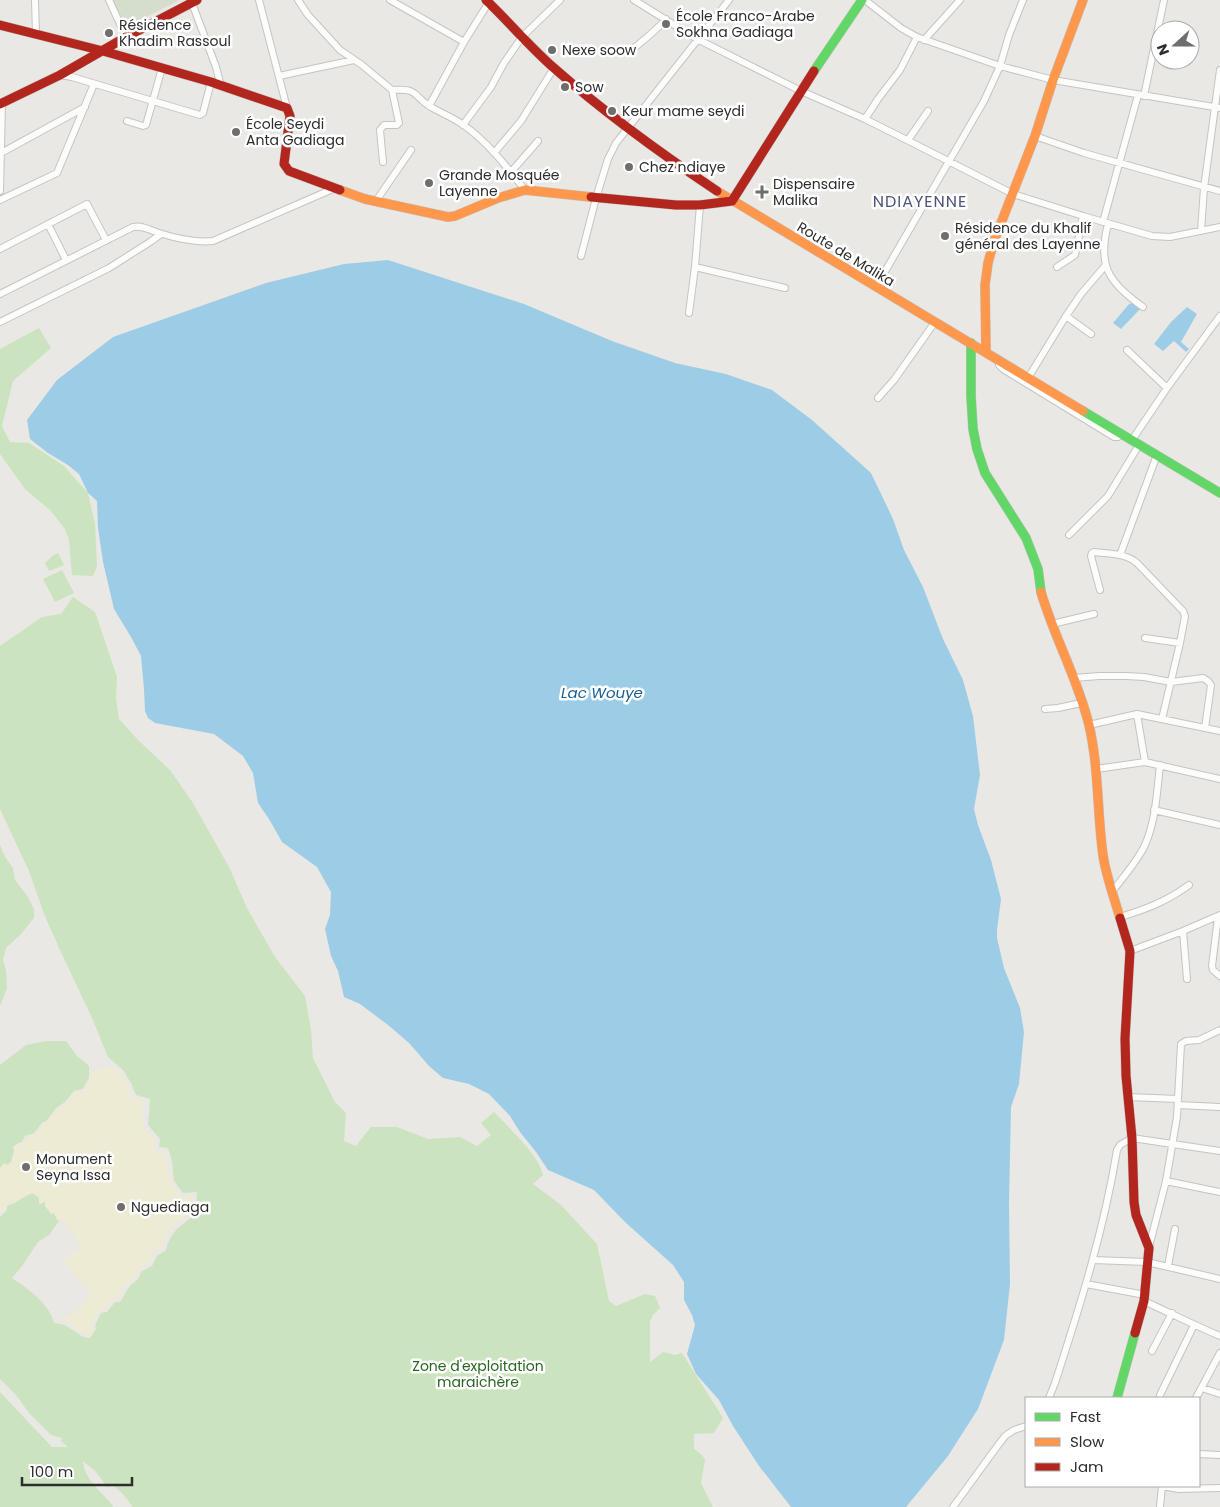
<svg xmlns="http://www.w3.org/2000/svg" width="1220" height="1507" font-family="Poppins,sans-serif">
<rect width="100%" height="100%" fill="#eae8e4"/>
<path fill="#cbe3bf" d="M39,328L51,348L13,381L2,426L10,442L29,443L64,466L88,493L95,524L97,566L93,576L72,575L69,540L65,529L51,511L25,489L0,454V349Z
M58,553L64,565L49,571L45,563L52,556Z
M62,570L74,593L55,602L43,579Z
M73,597L95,612L117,677L116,699L119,719L138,740L170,770L193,803L229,867L247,908L275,957L305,996L311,1030L313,1058L335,1102L346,1113L344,1141L356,1146L371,1127H397L428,1139L460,1137L477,1146L491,1135L481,1123L494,1112C508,1127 540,1156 543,1175L533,1184L561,1205L597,1244L609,1301L616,1306L645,1294L655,1296L660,1308L653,1315L650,1321V1362L663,1352L675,1355L682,1353L723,1418L714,1433L694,1434V1449L702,1455L705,1460L701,1483L713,1507H133L123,1494L114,1486L107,1487L96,1472L83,1461C84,1480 103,1493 114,1507H0V1392L52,1447H68L61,1441L62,1438L51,1435L29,1413L16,1395L0,1379V1217L7,1210V1206L15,1203L23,1197L32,1193L39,1198V1203L41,1204L45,1201V1206L51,1214L54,1213L57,1220L59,1221L49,1235L38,1242L22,1266L12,1278C28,1289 49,1303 54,1323L65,1325L83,1337L90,1338L96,1329L95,1325L101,1313L107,1312L115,1302H120C124,1297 126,1290 130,1286C135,1281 139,1280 141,1272L152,1266L157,1256L166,1250C171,1230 181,1226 196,1214L197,1192L183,1193L174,1181L172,1161L168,1148L159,1147L160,1139L148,1125L150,1099L136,1095L131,1083L123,1070L108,1057L92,1018L60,950L44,914L29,871L0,809V646L42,617L61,614Z
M0,845L5,857L13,868L15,880L28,897L34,909V918L21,934L6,948L3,960L6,970L7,988L0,1006Z
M46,1041H66L77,1056L89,1066V1078L83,1089L74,1091L65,1102L56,1108L47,1120L42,1123L34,1133L25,1136L22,1142L18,1143L13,1147L14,1150L11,1162L7,1165L4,1163L0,1168V1065L26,1045Z"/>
<path fill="#edebd4" d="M112,1066C123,1075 128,1086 134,1099L145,1101L143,1110V1127L156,1141L153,1148L166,1155L171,1183L181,1197L193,1196L191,1213L172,1227L164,1239L163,1248L157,1250L153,1249L150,1253L153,1258L150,1263L139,1268L135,1278L119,1290V1298L113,1299L105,1309H100L93,1320L91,1325L94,1329L90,1335C81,1334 75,1329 70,1321L57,1320C70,1319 80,1306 89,1297V1290L66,1266L64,1262L75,1251L82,1252L78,1241L74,1240L75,1234L69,1230L63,1221L57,1219L55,1213H52L45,1206V1201L42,1203H39L40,1197L33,1193C24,1196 17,1203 8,1203L6,1206V1209L0,1215V1169L4,1163L8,1166L12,1162L15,1151L13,1147L19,1144L25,1142C28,1137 32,1137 37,1133C42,1127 47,1121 52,1115C60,1107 69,1104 74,1093L84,1092L92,1077V1071Z"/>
<path fill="#d5decc" d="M111,0H180L124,28Z"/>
<path fill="#9dcde6" d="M388,260L524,304L612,341L675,363L726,374L772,390L812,420L871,473L893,519L904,550L923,587L943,639L963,680L973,716L980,775L974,809L978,825L991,860L1001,899L997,930V938L1004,968L1020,1008L1024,1032L1019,1084L1011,1107L1009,1203L1010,1284L1004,1340L978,1409L948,1456L906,1507H791L759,1466L733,1426L719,1400L696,1374L687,1354L695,1325L692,1315L684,1300V1282L673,1265L626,1223L594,1190L548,1170L536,1152L520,1132L510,1116L489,1094L469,1084L443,1078L429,1066L409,1043L388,1025L360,1004L344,997L338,971L331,956L325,929L330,915L331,892L317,867L282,842L269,819L258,803L253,773L243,756L214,734L155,723L148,718L145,711L144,689L141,656L131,637L114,609L103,562L98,528L97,501L88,493L79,474L68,465L48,453L30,439L27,420L57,380L113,337L266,283L344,264Z
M1133,303L1142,307L1121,329L1113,323L1129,304Z
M1187,307L1197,314L1181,342L1189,349L1186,352L1174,341L1163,351L1154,344L1171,322Z"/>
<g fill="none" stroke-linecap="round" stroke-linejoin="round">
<defs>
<path id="street" d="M35,0L36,34
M109,0L126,37
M259,0L287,108
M298,0L308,15L340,50L362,65L392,90L399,123L397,125H384L380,130L383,162
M390,0L464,42
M634,0L697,39L801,91L865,119L905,139L1013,194L1083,216L1152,236L1170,237L1220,227
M865,0L901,28L917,37L1000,66L1053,80L1220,108
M192,3L216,67L221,86
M924,40L960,0
M628,53C641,42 655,32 666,19
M60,75L72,77L200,115L203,113L211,82
M279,76L354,60
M392,90C420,88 412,96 431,107C441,113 452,117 462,124C486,140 507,167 525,190
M1144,96L1164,0
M429,106L464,42L489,2
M865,119L878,99L900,70L917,37
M127,121L143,126L146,125L162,68
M463,125L491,87L504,63L522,37L560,0
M1035,136L1084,153L1220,191
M908,140L928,111
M1,153L85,107
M494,153L521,121L554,68
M511,172L538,141
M0,191L2,103
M0,200L57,173L94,84
M376,201L411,150
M1103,222L1138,95
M48,224L66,260
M1108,224C1097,266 1109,283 1143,307
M1201,231L1204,188L1220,70
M0,249L87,204L106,240
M581,256L596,198L608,159L616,143L729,0
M695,267L785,288
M1057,267L1075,255L1083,216
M876,287L984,101L1000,66L1009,35L1023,0
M0,294L133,227C143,225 149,230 159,233C175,238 196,243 213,241L335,188
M689,313L695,267L700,205
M1066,316L1091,334
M0,322L109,268L150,242L161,234
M1127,350L1167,388
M998,360L999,365L1003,369L1114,437H1118L1121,433
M1028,378L1066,316L1081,294L1105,266
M878,398L894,380L935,322
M1132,440L1167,388L1220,316
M1069,535L1108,496L1139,445
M1120,555L1157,455
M1100,590L1091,556L1092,553L1094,552C1109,554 1125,553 1137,563L1183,611L1185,616L1180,643L1145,638
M1052,624L1094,614
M1074,678L1099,676H1126L1144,677L1171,682L1203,678L1208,681L1211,685L1205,728
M1045,709L1058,708L1081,703
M1137,714L1145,762
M1162,719L1180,643
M1089,725L1137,714L1220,731
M1096,769L1145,762L1220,779
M1154,810L1220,825
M1112,892C1123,877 1137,862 1145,845C1156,820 1157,791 1160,765
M1120,917C1147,909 1167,901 1189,885
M1218,917L1212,966L1213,970L1220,976
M1183,931L1187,979
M1130,951L1183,931L1220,915
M1128,1097L1178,1099
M1178,1105L1220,1107
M1166,1181L1220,1192
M1149,1247L1166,1181L1177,1117L1181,1044L1186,1041L1199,1040L1220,1030
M1093,1260L1147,1262L1220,1279
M1168,1266L1175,1229
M1086,1284L1145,1295
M1144,1301C1170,1313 1194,1325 1220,1336
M1152,1351L1172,1313
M1202,1388L1220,1394
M1160,1395L1194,1325
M1049,1398L1055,1383C1080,1306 1104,1230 1117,1150L1120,1145L1132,1138L1220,1151
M1196,1398L1220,1353
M1199,1454L1220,1455
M1162,1486L1179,1489L1220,1488
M953,1507L993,1452L1005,1436L1014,1430L1026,1426
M1160,1507L1162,1486"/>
<path id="fast" d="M814,71L862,0
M971,343V396L973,429L977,449L985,473L1026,538L1038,569L1041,592
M1083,411L1220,493
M1117,1398L1135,1333"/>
<path id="slow" d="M340,190L365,199L448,217L455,216L498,198L525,190L591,197
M717,191L1083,411
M986,352L985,285L988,263L994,241L1035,136L1053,80L1083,0
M1041,592C1054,637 1078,679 1089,725C1099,768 1097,812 1103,855C1106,876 1114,897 1120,918"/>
<path id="jam" d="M486,0C509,22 530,47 554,68C605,113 660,153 717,191
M0,25L103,51L211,82L287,108L290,116L284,164L289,171L340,190
M0,104L60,75L126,37L197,0
M591,197L676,205H700L732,201L814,71
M1120,918L1130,951L1125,1039L1126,1076L1132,1138L1134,1202L1136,1215L1149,1248L1144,1301L1135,1333"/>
</defs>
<use href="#street" stroke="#c4c4c3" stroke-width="8"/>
<use href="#fast" stroke="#c4c4c3" stroke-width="10"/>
<use href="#slow" stroke="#c4c4c3" stroke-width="10"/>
<use href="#jam" stroke="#c4c4c3" stroke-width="10"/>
<use href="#street" stroke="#fcfcfb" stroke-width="6"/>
<use href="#fast" stroke="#63d668" stroke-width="9"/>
<use href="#slow" stroke="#ff974d" stroke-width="9"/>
<use href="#jam" stroke="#b3261e" stroke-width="9"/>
</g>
<g fill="#6f6e6d" stroke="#fff" stroke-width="2">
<circle cx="666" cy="24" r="5"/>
<circle cx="109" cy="33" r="5"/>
<circle cx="552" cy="50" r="5"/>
<circle cx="565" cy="87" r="5"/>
<circle cx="612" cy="111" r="5"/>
<circle cx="236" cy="132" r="5"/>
<circle cx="629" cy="167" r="5"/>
<circle cx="429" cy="183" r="5"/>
<path d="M759.5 184.5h5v5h5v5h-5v5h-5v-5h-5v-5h5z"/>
<circle cx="945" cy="236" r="5"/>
<circle cx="26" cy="1167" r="5"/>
<circle cx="121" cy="1207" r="5"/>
</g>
<g text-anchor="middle" stroke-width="5" stroke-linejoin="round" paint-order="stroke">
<g font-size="14" fill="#2d2d2d" stroke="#fff" text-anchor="start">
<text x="676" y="21">École Franco-Arabe<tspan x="676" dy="16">Sokhna Gadiaga</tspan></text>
<text x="119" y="30">Résidence<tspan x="119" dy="16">Khadim Rassoul</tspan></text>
<text x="562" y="55">Nexe soow</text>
<text x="575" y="92">Sow</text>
<text x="622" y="116">Keur mame seydi</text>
<text x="246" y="129">École Seydi<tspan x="246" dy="16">Anta Gadiaga</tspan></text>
<text x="639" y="172">Chez ndiaye</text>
<text x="439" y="180">Grande Mosquée<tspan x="439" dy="16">Layenne</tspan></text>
<text x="773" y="189">Dispensaire<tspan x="773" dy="16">Malika</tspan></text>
<text x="955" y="233">Résidence du Khalif<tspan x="955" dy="16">général des Layenne</tspan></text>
<text x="36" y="1164">Monument<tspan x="36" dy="16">Seyna Issa</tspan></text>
<text x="131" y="1212">Nguediaga</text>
</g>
<g font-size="14" fill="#2d2d2d" stroke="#fff">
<text transform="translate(846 254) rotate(31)" y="5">Route de Malika</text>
</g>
<g font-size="14" fill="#286620" stroke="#fff">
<text x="478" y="1371">Zone d'exploitation<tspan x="478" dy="16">maraichère</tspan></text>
</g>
<g font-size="15" font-style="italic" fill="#175f97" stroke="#fff">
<text x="602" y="698">Lac Wouye</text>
</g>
<g font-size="16" letter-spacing="1" fill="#50547b" stroke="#fff">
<text x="920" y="207">NDIAYENNE</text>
</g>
</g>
<rect x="1025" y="1397" width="175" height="90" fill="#ffffff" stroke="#ababab"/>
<rect x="1035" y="1413" width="25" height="8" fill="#63d668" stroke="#ababab"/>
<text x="1070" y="1422" font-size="15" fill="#2d2d2d">Fast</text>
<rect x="1035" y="1438" width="25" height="8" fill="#ff974d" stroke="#ababab"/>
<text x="1070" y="1447" font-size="15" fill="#2d2d2d">Slow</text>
<rect x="1035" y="1463" width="25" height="8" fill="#b3261e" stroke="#ababab"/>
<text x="1070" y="1472" font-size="15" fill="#2d2d2d">Jam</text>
<g transform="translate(1175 45) rotate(249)"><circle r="24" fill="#ffffff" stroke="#ababab"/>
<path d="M0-4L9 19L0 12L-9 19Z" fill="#6f6e6d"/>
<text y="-8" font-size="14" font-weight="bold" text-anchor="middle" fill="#2d2d2d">N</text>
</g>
<path d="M22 1477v8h110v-8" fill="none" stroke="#2d2d2d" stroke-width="2.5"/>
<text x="30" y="1477" font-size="15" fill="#2d2d2d" stroke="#ffffff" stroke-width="4" paint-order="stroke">100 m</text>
</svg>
